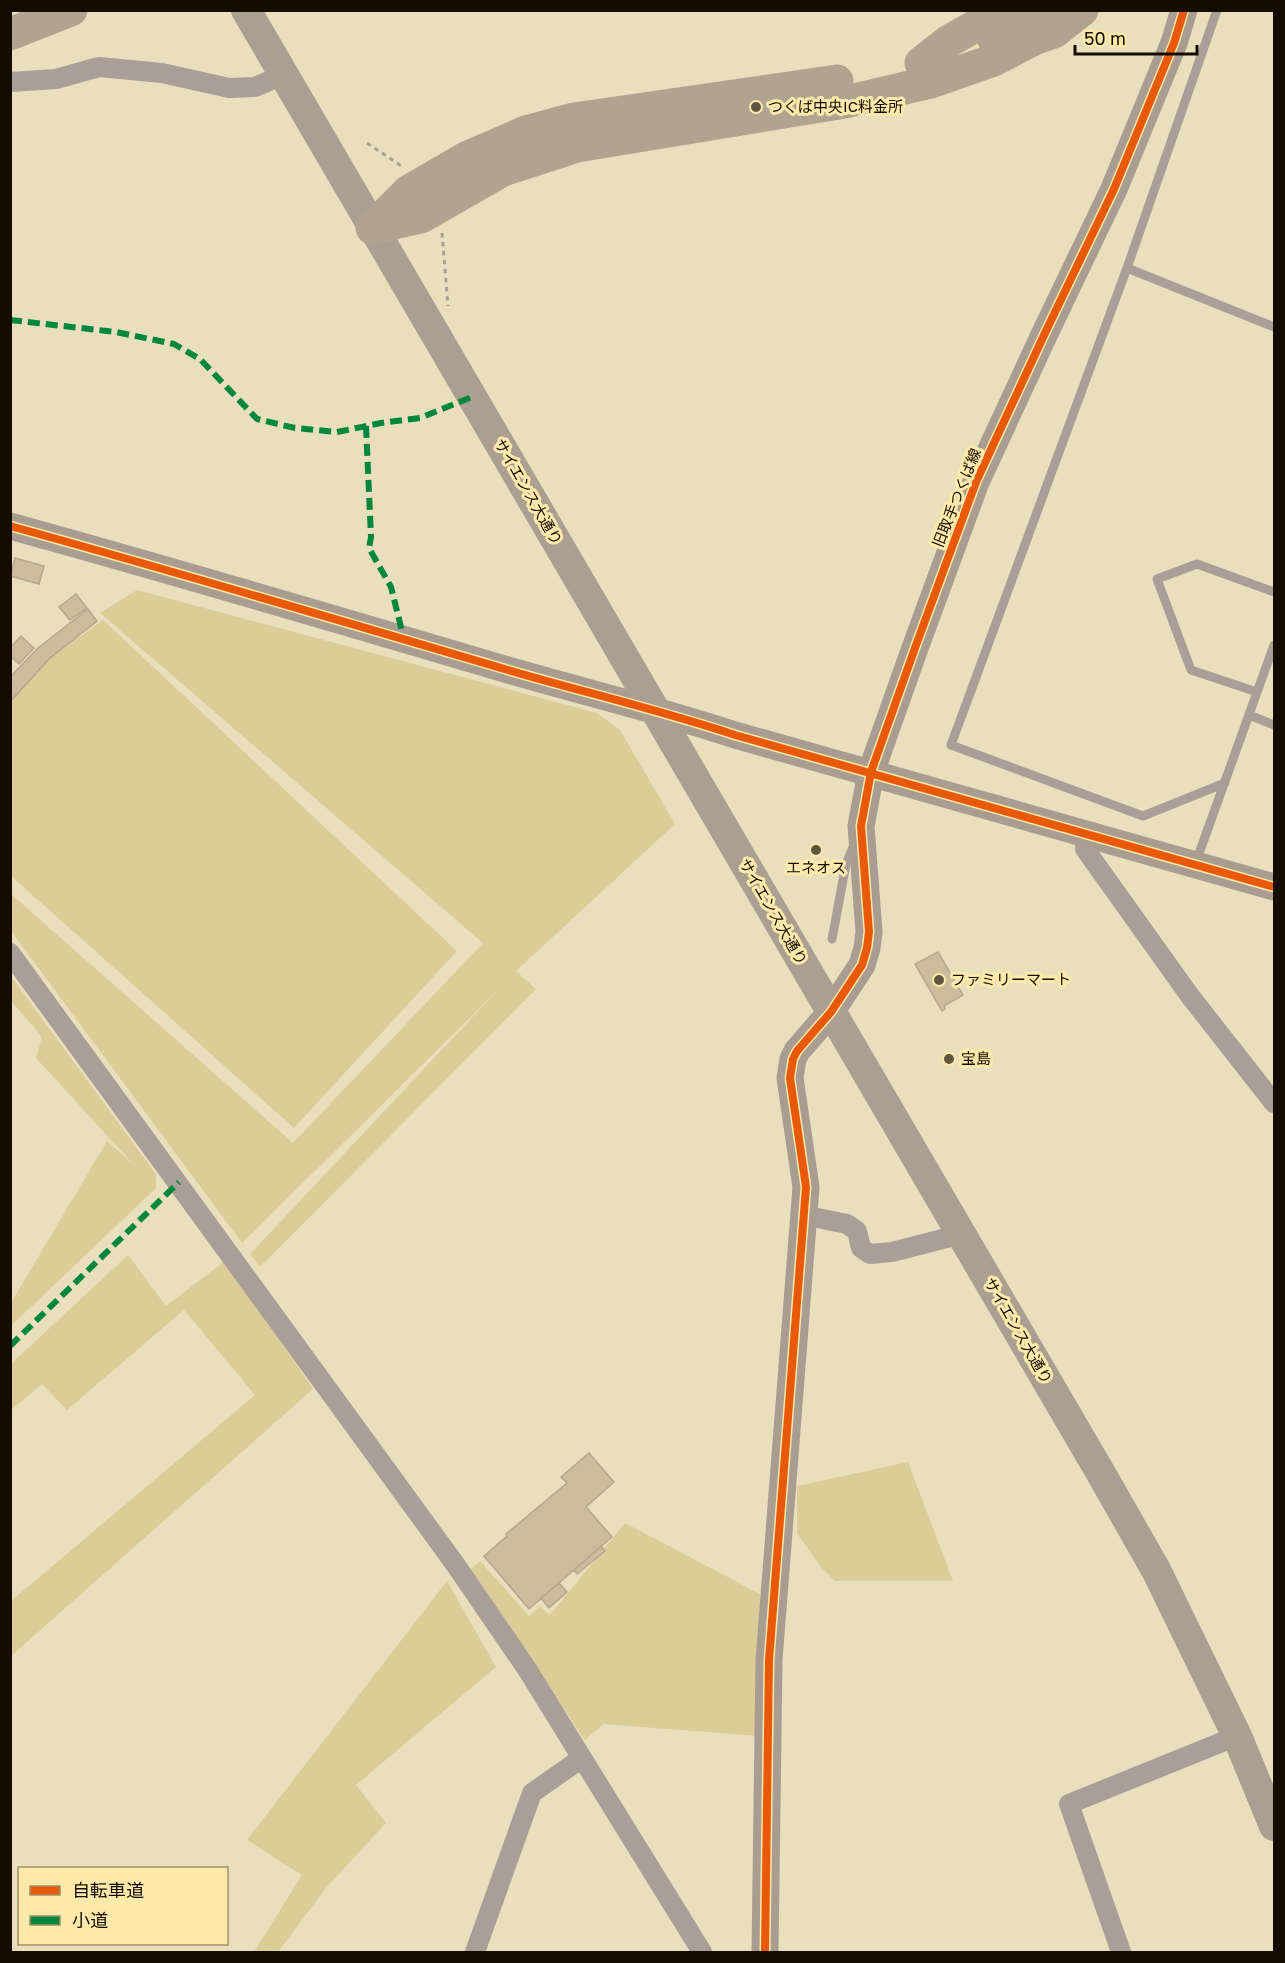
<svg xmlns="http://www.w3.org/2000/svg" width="1285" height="1963" font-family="'Golos Text','Noto Sans JP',sans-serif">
<rect width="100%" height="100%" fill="#eadfbc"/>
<path fill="#dccc98" d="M137,590L597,713L620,730L675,824L516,971L536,989L260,1267L250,1254L498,990L242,1243L11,931V894L293,1143L483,943L100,613Z
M103,620L457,951L294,1128L11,876V702L49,659Z
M10,975L156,1174V1188L11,1326V1303L107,1141L135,1166L36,1058L42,1037L11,1001Z
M128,1255L166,1306L225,1261L313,1389L11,1656V1601L255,1395L184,1310L67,1410L42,1384L11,1410V1364Z
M908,1462L953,1581H835L820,1566L797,1533V1486Z
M625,1523L760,1594L759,1736L603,1724L585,1740L470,1570L480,1561L529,1616L540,1606L550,1615Z
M447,1581L496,1667L356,1785L386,1823L326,1888L278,1952H254L302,1875L247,1840Z"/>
<path fill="#cdbc9c" stroke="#b4a78e" stroke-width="1.5" d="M15,558L44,566L39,584L10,576Z
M76,594L87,608L70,620L59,607Z
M88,609L97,621L49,659L10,702V677L38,648Z
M21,636L34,648L19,664L10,656V648Z
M938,952L963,995L944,1006L945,1009L942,1011L915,964Z
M589,1453L614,1482L586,1507L612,1537L529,1609L484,1556L507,1536L506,1534L567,1483L561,1477Z
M601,1546L605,1551L577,1574L574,1570Z
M559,1583L567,1592L549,1608L541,1598Z"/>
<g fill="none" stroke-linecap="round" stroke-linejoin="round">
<path stroke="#a9a094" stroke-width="3" stroke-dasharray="4.5 4.5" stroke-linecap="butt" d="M367,143L403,167
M442,233L448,306"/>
<path stroke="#a99f98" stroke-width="9" d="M1217,10L1127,268L951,745L1143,816L1225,783
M1127,268L1274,327
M1257,692L1191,670L1157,579L1197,564L1274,592
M1249,715L1274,725
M1196,862L1274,645
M832,939L846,864L854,845"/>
<path stroke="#a99f98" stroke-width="20" d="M10,82L56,79L99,67L162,73L229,88L255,87L283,75
M1086,833L1085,849L1190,996L1274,1103
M10,953L455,1564L527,1669L702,1952
M803,1215L847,1224L857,1231L861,1248L870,1254L892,1252L962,1234
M475,1952L532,1793L582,1758
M1121,1952L1069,1804L1237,1736"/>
<path stroke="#a99d92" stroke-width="27" d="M10,526C177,572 342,621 508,670C583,692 660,710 735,735L1274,887
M765,1952L769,1660L806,1187L790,1078L793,1059L797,1051L831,1012L862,965L867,948L869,932L861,826L871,772L915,648L976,482L1045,333L1114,189L1174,43L1184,10"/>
<path stroke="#ab9f91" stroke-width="30" d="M246,10L1099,1470L1156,1570L1237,1736L1274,1826"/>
<path stroke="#b0a491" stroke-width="33" d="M10,34L71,10
M994,40L1038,10
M921,63L949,41L986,20L996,10
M372,228L421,217L503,170L577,146L845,102L931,82L994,60L1034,39L1054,32L1082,10
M372,228L409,191L466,158L526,132L574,119L837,81"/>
<path stroke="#00873e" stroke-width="6" stroke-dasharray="12 6" stroke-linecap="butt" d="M10,320L116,332L174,344L200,359L257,419L295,428L337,432L381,423L420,418L472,397
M366,426L371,537L369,548L391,587L404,639
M10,1346L179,1182"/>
<defs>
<path id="cycleway" d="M10,526C177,572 342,621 508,670C583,692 660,710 735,735L1274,887
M765,1952L769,1660L806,1187L790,1078L793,1059L797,1051L831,1012L862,965L867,948L869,932L861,826L871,772L915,648L976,482L1045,333L1114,189L1174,43L1184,10"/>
</defs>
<use href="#cycleway" stroke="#fde9a9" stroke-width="11"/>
<use href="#cycleway" stroke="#e8590c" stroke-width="8"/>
</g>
<g fill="#5f5642" stroke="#fde9a9" stroke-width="2">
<circle cx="756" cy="107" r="6"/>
<circle cx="816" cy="850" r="6"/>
<circle cx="939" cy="980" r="6"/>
<circle cx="949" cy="1059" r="6"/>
</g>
<g text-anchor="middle" stroke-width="6" stroke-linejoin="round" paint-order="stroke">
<g font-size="15" fill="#140c00" stroke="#fde9a9" text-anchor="start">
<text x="768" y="112">つくば中央IC料金所</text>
<text x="816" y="873" text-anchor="middle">エネオス</text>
<text x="951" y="985">ファミリーマート</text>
<text x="961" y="1064">宝島</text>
</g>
<g font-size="15" fill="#140c00" stroke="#fde9a9">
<text transform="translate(528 492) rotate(60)" y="5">サイエンス大通り</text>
<text transform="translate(957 498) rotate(-68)" y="5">旧取手つくば線</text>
<text transform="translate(773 912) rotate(60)" y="5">サイエンス大通り</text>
<text transform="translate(1018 1331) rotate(60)" y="5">サイエンス大通り</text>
</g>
</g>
<rect width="1285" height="1963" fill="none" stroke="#140c00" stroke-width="24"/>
<rect x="18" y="1867" width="210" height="78" fill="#fde9a9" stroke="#a09165" stroke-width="1.5"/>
<rect x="30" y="1886" width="30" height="9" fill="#e8590c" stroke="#a09165" stroke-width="1.5"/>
<text x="72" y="1897" font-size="18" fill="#140c00">自転車道</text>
<rect x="30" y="1916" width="30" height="9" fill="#00873e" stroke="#a09165" stroke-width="1.5"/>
<text x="72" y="1927" font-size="18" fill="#140c00">小道</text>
<path d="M1075 45v9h122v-9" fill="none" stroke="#140c00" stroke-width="3"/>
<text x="1084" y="45" font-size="18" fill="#140c00" stroke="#fde9a9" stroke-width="4.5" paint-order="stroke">50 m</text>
</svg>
